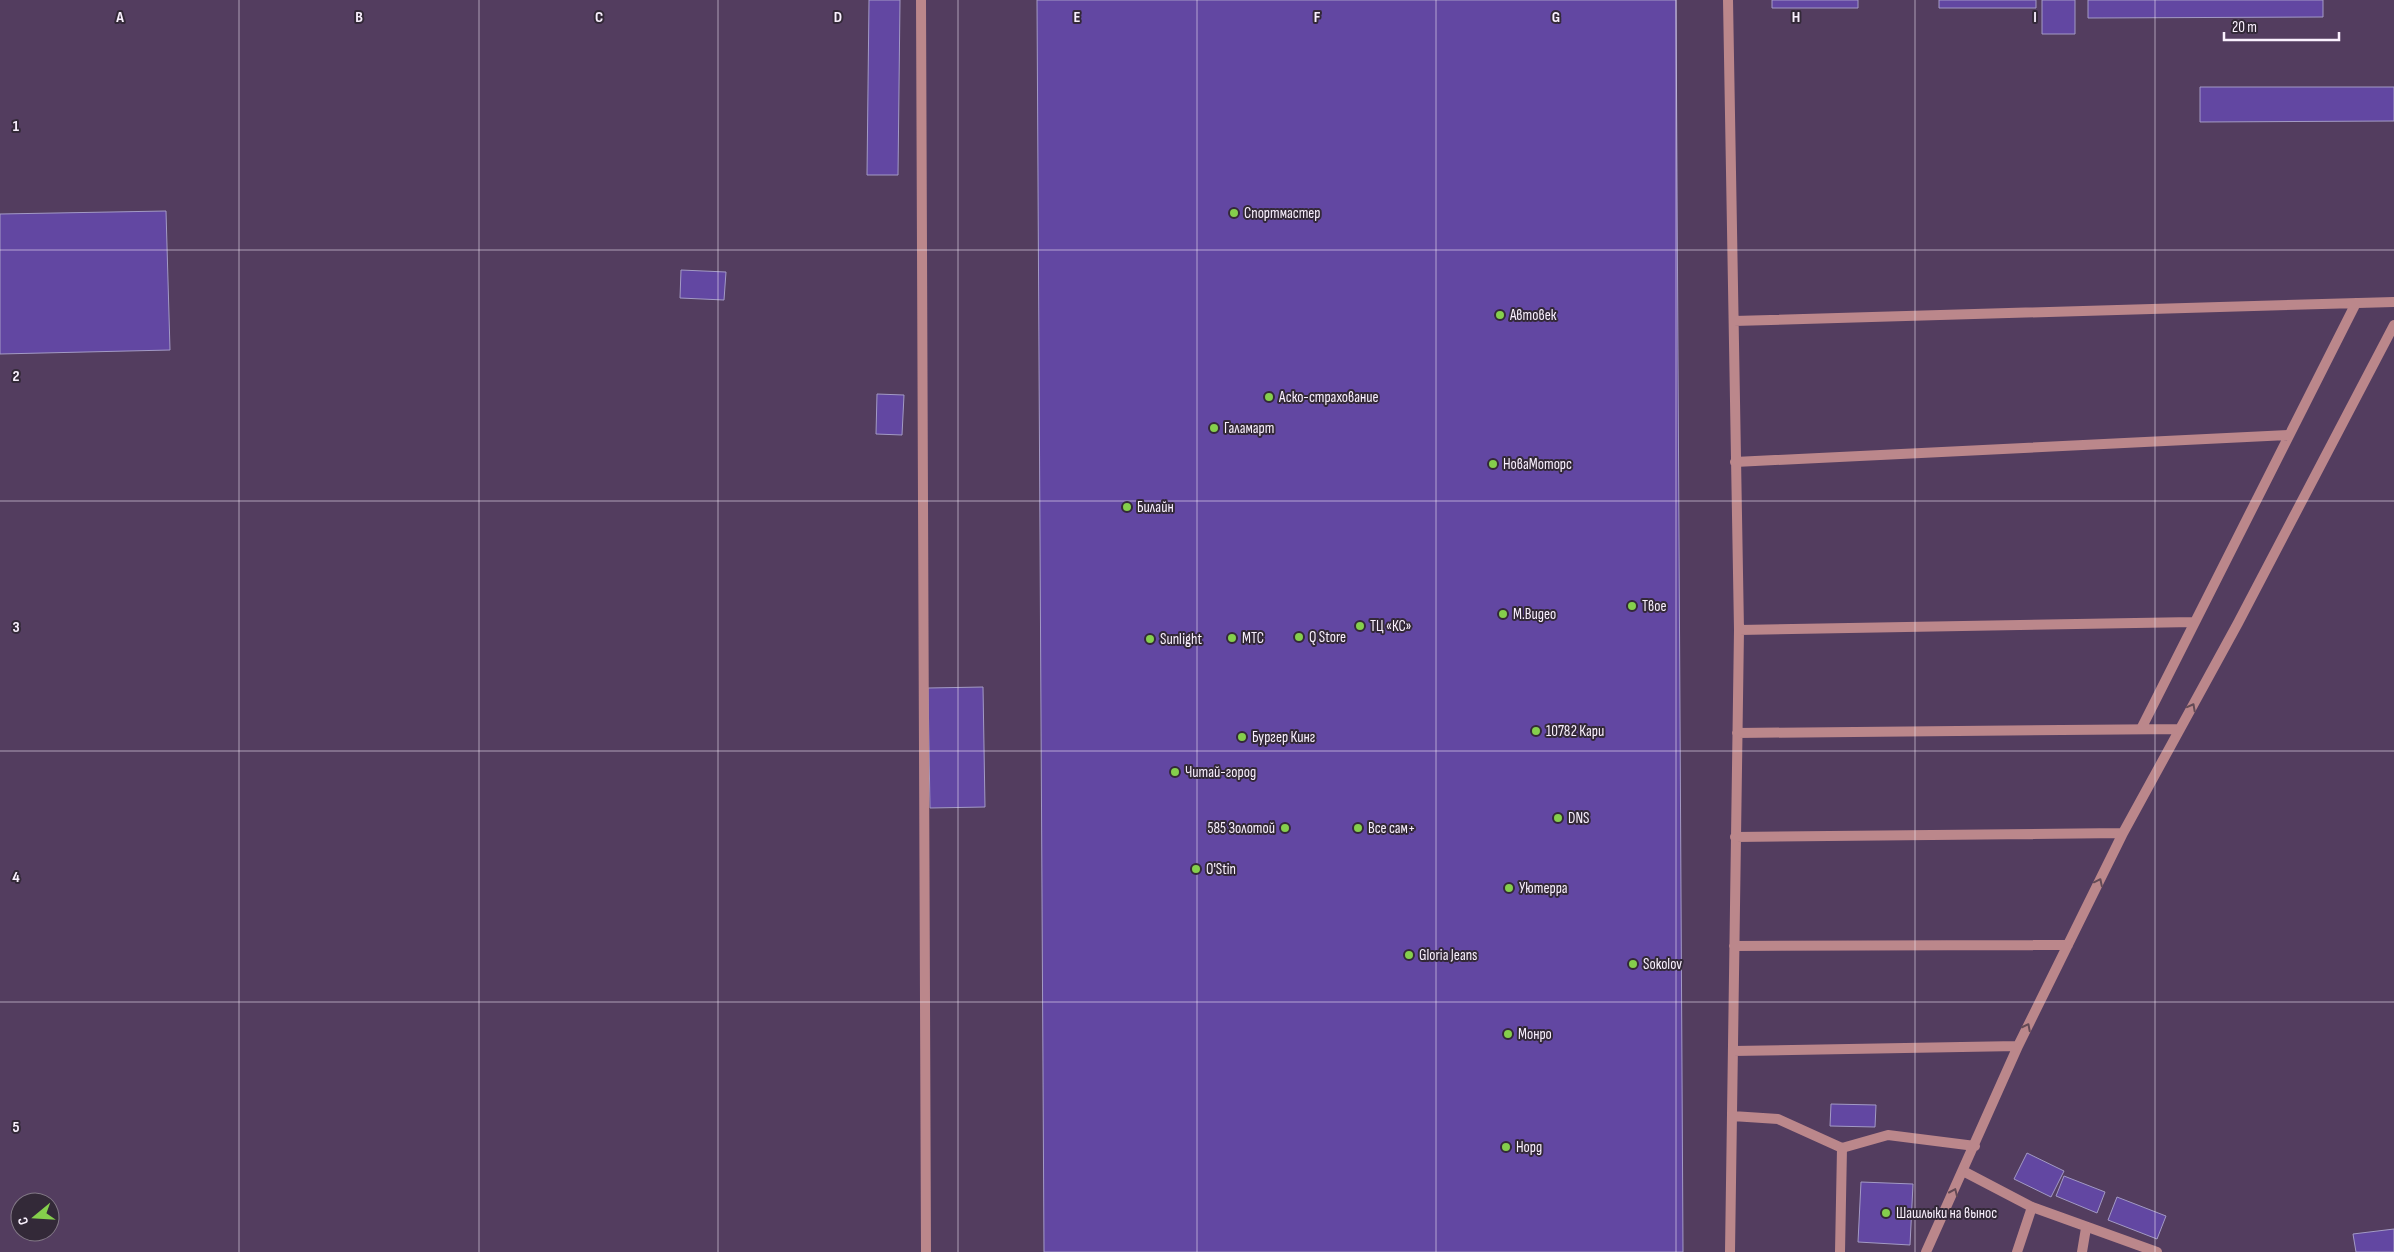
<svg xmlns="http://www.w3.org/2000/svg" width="2394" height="1252" font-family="'Sofia Sans Condensed',sans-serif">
<rect width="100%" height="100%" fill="#533d5f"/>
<path fill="#6247a2" stroke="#a39ac5" d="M869,0H900L898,175H867Z
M1037,0H1676L1683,1252H1044Z
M1772,0H1858V8H1772Z
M1939,0H2036V8H1939Z
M2042,0H2075V34H2042Z
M2088,0H2323V17L2088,18Z
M2200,87H2394V121L2200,122Z
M166,211L170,350L0,354V214Z
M681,270L726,272L724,300L680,298Z
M877,394L904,395L902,435L876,434Z
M983,687L985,807L930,808L928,688Z
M1831,1104L1876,1105L1875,1127L1830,1126Z
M2027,1153L2064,1171L2051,1197L2014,1179Z
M2064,1176L2105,1192L2097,1213L2056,1196Z
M1861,1182L1913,1184L1910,1245L1858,1242Z
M2117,1197L2166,1216L2157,1239L2108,1220Z
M2394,1229V1252H2356L2353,1234Z"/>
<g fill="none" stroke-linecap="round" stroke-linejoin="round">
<path stroke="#bb878b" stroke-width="10" d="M921,0L926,1252
M1728,0L1739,630L1730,1252
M1734,321L2394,302
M1735,462L2289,435
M1739,630L2194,622
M2141,729L2356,303
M1737,733L2180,729
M1735,837L2123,833
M1734,946L2068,945
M1733,1051L2018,1046
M1732,1116L1778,1119L1842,1148L1888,1135L1975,1146
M1963,1171L2032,1207L2017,1252
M2032,1207L2157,1252
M1840,1252L1842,1148
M1926,1252L2018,1046L2123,833L2238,623L2394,325
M2082,1252L2086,1228"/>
</g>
<defs><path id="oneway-chevron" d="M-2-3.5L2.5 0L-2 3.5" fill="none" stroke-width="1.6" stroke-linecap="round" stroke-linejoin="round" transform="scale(1.25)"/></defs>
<g stroke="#634a55">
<use href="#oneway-chevron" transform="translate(2192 707) rotate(-62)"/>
<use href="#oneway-chevron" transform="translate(2099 882) rotate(-64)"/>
<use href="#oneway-chevron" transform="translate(2027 1027) rotate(-63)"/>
<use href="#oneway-chevron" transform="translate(1954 1192) rotate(-66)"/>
</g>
<path fill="none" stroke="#faf1fe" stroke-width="1" stroke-opacity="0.55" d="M239,0V1252M479,0V1252M718,0V1252M958,0V1252M1197,0V1252M1436,0V1252M1676,0V1252M1915,0V1252M2155,0V1252M0,250H2394M0,501H2394M0,751H2394M0,1002H2394"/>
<g fill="#85cf4c" stroke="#332938" stroke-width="2">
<circle cx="1234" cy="213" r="5"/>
<circle cx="1500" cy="315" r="5"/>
<circle cx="1269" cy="397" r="5"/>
<circle cx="1214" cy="428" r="5"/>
<circle cx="1493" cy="464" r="5"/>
<circle cx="1127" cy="507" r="5"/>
<circle cx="1632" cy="606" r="5"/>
<circle cx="1503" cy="614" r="5"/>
<circle cx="1360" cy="626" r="5"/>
<circle cx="1299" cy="637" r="5"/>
<circle cx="1232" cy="638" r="5"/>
<circle cx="1150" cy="639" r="5"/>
<circle cx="1536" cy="731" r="5"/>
<circle cx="1242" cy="737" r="5"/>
<circle cx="1175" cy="772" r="5"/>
<circle cx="1558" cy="818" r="5"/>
<circle cx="1285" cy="828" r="5"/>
<circle cx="1358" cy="828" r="5"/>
<circle cx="1196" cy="869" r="5"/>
<circle cx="1509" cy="888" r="5"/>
<circle cx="1409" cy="955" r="5"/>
<circle cx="1633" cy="964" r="5"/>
<circle cx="1508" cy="1034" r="5"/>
<circle cx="1506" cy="1147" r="5"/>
<circle cx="1886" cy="1213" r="5"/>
</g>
<g text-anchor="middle" stroke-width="4" stroke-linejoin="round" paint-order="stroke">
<g font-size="15" fill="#faf1fe" stroke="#332938" text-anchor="start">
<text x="1244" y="218">Спортмастер</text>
<text x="1510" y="320">Автовек</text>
<text x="1279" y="402">Аско-страхование</text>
<text x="1224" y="433">Галамарт</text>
<text x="1503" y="469">НоваМоторс</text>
<text x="1137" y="512">Билайн</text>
<text x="1642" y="611">Твое</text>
<text x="1513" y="619">М.Видео</text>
<text x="1370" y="631">ТЦ «КС»</text>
<text x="1309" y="642">Q Store</text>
<text x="1242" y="643">МТС</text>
<text x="1160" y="644">Sunlight</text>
<text x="1546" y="736">10782 Кари</text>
<text x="1252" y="742">Бургер Кинг</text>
<text x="1185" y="777">Читай-город</text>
<text x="1568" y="823">DNS</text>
<text x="1275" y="833" text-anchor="end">585 Золотой</text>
<text x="1368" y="833">Все сам+</text>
<text x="1206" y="874">O'Stin</text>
<text x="1519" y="893">Уютерра</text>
<text x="1419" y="960">Gloria Jeans</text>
<text x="1643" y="969">Sokolov</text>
<text x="1518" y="1039">Монро</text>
<text x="1516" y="1152">Норд</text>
<text x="1896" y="1218">Шашлыки на вынос</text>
</g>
</g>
<g font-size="16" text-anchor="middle" font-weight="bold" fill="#faf1fe" stroke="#332938" stroke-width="4" stroke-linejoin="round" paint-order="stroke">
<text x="120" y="22">A</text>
<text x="359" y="22">B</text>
<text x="599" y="22">C</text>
<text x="838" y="22">D</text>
<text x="1077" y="22">E</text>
<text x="1317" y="22">F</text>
<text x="1556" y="22">G</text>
<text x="1796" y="22">H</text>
<text x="2035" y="22">I</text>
<text x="16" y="131">1</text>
<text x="16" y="381">2</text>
<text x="16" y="632">3</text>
<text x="16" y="882">4</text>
<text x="16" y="1132">5</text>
</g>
<g transform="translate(35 1217) rotate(252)"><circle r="24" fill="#332938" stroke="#837987"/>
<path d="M0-4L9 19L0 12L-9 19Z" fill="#85cf4c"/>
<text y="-8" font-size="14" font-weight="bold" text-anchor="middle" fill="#faf1fe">С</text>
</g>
<path d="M2224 32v8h115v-8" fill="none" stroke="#faf1fe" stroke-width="2.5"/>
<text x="2232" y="32" font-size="15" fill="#faf1fe" stroke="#332938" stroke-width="4" paint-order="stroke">20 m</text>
</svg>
